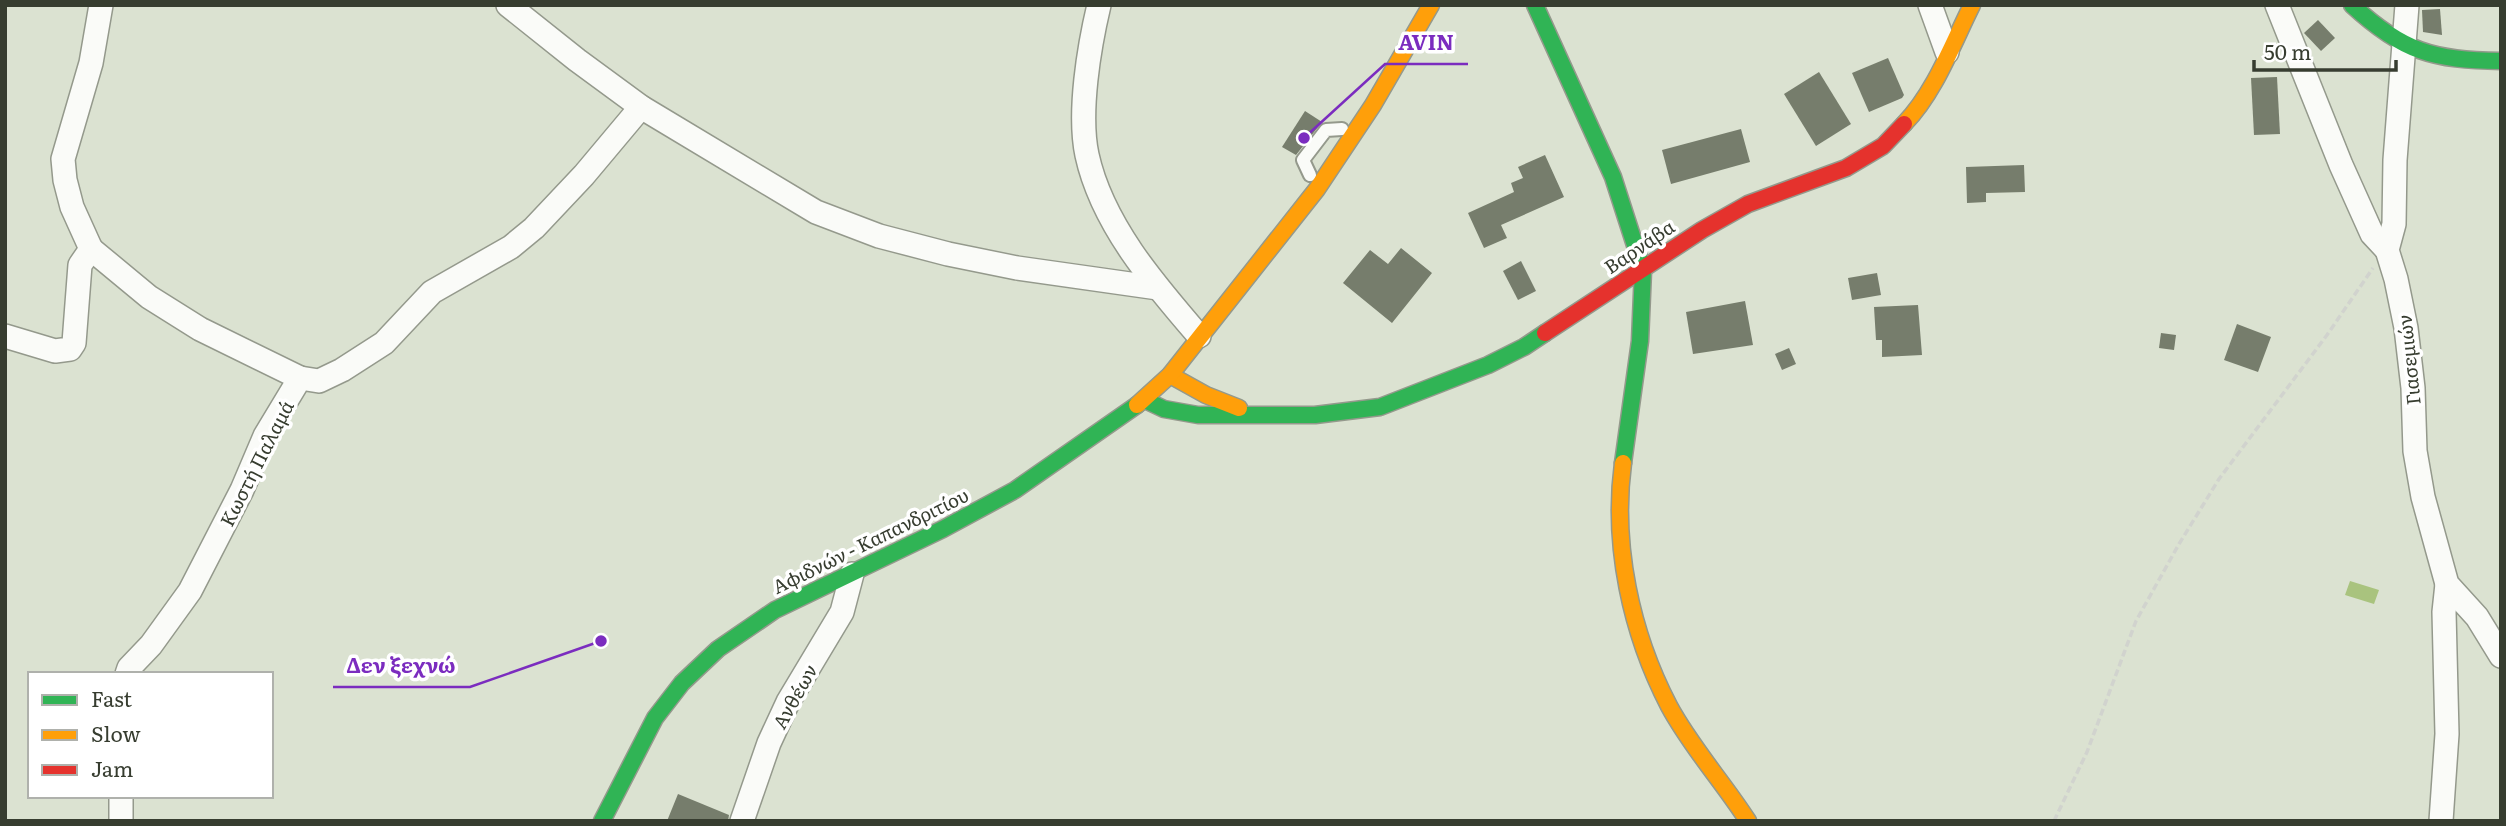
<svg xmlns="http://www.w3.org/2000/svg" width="2506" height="826" font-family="Literata,serif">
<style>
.water{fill:#a9c37e}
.building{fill:#767d6c}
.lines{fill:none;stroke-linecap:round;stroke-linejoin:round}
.lane-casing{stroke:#94998c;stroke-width:16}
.street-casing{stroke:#94998c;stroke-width:26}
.fast-casing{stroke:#94998c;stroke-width:19}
.slow-casing{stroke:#94998c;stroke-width:19}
.jam-casing{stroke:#94998c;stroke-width:19}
.path{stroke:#d1d3ce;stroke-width:3.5;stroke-dasharray:7 3.5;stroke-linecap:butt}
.lane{stroke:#fafbf8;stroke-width:12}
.street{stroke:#fafbf8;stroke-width:23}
.fast{stroke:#30b455;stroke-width:16}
.slow{stroke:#ff9f0a;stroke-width:16}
.jam{stroke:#e5322d;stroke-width:16}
.labels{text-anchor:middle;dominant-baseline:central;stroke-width:7;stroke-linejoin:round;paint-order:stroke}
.street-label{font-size:19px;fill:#373d30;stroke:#fff}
.leader{fill:none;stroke:#7b2cbf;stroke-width:2.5}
.callout-dot{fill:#7b2cbf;stroke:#fff;stroke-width:2.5}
.callout-label{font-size:21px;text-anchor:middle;font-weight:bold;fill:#7b2cbf;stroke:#fff;stroke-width:7;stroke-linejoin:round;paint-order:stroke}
</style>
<rect width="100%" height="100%" fill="#dbe2d1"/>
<polygon class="water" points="2350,581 2379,590 2374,604 2345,595"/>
<g class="building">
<polygon points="2440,9 2442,35 2423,32 2422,10"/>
<polygon points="2318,20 2335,38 2321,51 2304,33"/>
<polygon points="1888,58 1904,95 1902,98 1869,112 1852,73"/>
<polygon points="1819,72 1851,124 1816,146 1784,94"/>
<polygon points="2277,77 2280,134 2254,135 2251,78"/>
<polygon points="1305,111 1322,122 1296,155 1282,147"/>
<polygon points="1741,129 1750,162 1671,184 1662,150"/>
<polygon points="1545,155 1564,197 1501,225 1507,238 1484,248 1468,213 1514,192 1511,183 1523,178 1518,167"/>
<polygon points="2024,165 2025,192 1986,193 1986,202 1967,203 1966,167"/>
<polygon points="1401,248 1432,273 1392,323 1343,283 1370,250 1388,264"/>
<polygon points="1521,261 1536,291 1518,300 1503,271"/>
<polygon points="1877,273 1881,295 1852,300 1848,278"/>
<polygon points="1745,301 1753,345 1693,354 1686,312"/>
<polygon points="1918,305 1922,355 1882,357 1882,340 1876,340 1874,307"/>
<polygon points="2237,324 2271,337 2258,372 2224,360"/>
<polygon points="2161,333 2176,335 2174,350 2159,348"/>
<polygon points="1789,348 1796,364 1782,370 1775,354"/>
<polygon points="678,794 729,815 728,821 667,821"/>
</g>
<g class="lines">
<g class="lane-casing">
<polyline id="lane" points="1310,175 1303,160 1326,130 1342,129"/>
</g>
<g class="street-casing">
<g id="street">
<polyline points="508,5 577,60 641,107 816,212 879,236 948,254 1017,268 1158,288"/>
<path d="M1099 5C1089 47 1078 113 1087 155 1102 224 1154 284 1199 336"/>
<polyline points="1930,5 1947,52"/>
<polyline points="2277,5 2341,165 2372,234 2387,250"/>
<polyline points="2407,5 2395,160 2394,224 2387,250 2396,279 2406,328 2413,388 2415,451 2423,497 2447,584 2477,617 2501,656"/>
<polyline points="91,249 149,297 200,329 300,378"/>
<polyline points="5,336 55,351 70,349 74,343 80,265 91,249 72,207 65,180 63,159 91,63 101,5"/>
<polyline points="127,674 129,668 151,645 190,591 242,490 265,436 300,378 319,381 342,370 384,343 432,292 511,247 534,228 584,175 641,107"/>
<polyline points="121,796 121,821"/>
<polyline points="742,821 769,743 788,702 842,612 852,574"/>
<polyline points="2441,821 2447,734 2444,612 2447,584"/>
</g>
</g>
<g class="fast-casing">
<g id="fast">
<polyline points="1535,5 1613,177 1643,270 1640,341 1623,463"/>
<path d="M2352 5C2403 52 2433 60 2501 61"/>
<polyline points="1145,400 1164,409 1198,415 1315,415 1380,407 1488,365 1524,347 1545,333"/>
<polyline points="602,821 655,718 682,683 718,649 775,610 943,529 1015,490 1137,405"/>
</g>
</g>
<g class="slow-casing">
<g id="slow">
<path d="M1904 124C1935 92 1952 45 1972 5"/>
<polyline points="1170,375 1206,395 1239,408"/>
<polyline points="1137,405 1170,375 1317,189 1373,105 1431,5"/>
<path d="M1623 463C1612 545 1631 633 1669 706 1691 747 1723 782 1748 821"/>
</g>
</g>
<g class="jam-casing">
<polyline id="jam" points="1545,333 1702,230 1748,204 1846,168 1883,146 1904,124"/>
</g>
<polyline class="path" points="2054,821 2087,752 2136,621 2179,544 2219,479 2327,335 2373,268"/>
<use href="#lane" class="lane"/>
<use href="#street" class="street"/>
<use href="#fast" class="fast"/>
<use href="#slow" class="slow"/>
<use href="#jam" class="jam"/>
</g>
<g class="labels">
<g class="street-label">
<text transform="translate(1639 246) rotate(-34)">Βαρνάβα</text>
<text transform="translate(2408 360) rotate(-96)">Γιασεμιών</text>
<text transform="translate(256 463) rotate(-63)">Κωστή Παλαμά</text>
<text transform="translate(870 540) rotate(-26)">Αφιδνών - Καπανδριτίου</text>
<text transform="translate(794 696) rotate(-61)">Ανθέων</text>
</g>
</g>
<path class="leader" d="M1304 138L1385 64H1468M601 641L470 687H333"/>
<g class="callout-dot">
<circle cx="1304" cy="138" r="7"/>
<circle cx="601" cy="641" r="7"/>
</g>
<g class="callout-label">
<text x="1426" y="50">AVIN</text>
<text x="401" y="673">Δεν ξεχνώ</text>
</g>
<rect width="2506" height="826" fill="none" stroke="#373d30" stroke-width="14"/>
<rect x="28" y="672" width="245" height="126" fill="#ffffff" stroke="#afb1ac" stroke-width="2"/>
<rect x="42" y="695" width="35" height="10" fill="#30b455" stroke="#afb1ac" stroke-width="2"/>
<text x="91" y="707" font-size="21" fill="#373d30">Fast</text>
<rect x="42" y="730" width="35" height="10" fill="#ff9f0a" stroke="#afb1ac" stroke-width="2"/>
<text x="91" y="742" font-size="21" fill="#373d30">Slow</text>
<rect x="42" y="765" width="35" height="10" fill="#e5322d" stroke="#afb1ac" stroke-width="2"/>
<text x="91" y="777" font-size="21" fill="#373d30">Jam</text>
<path d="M2254 60v10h142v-10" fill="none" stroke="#373d30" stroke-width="3.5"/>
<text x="2264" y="60" font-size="21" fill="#373d30" stroke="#ffffff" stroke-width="5" paint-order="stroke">50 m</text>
</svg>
